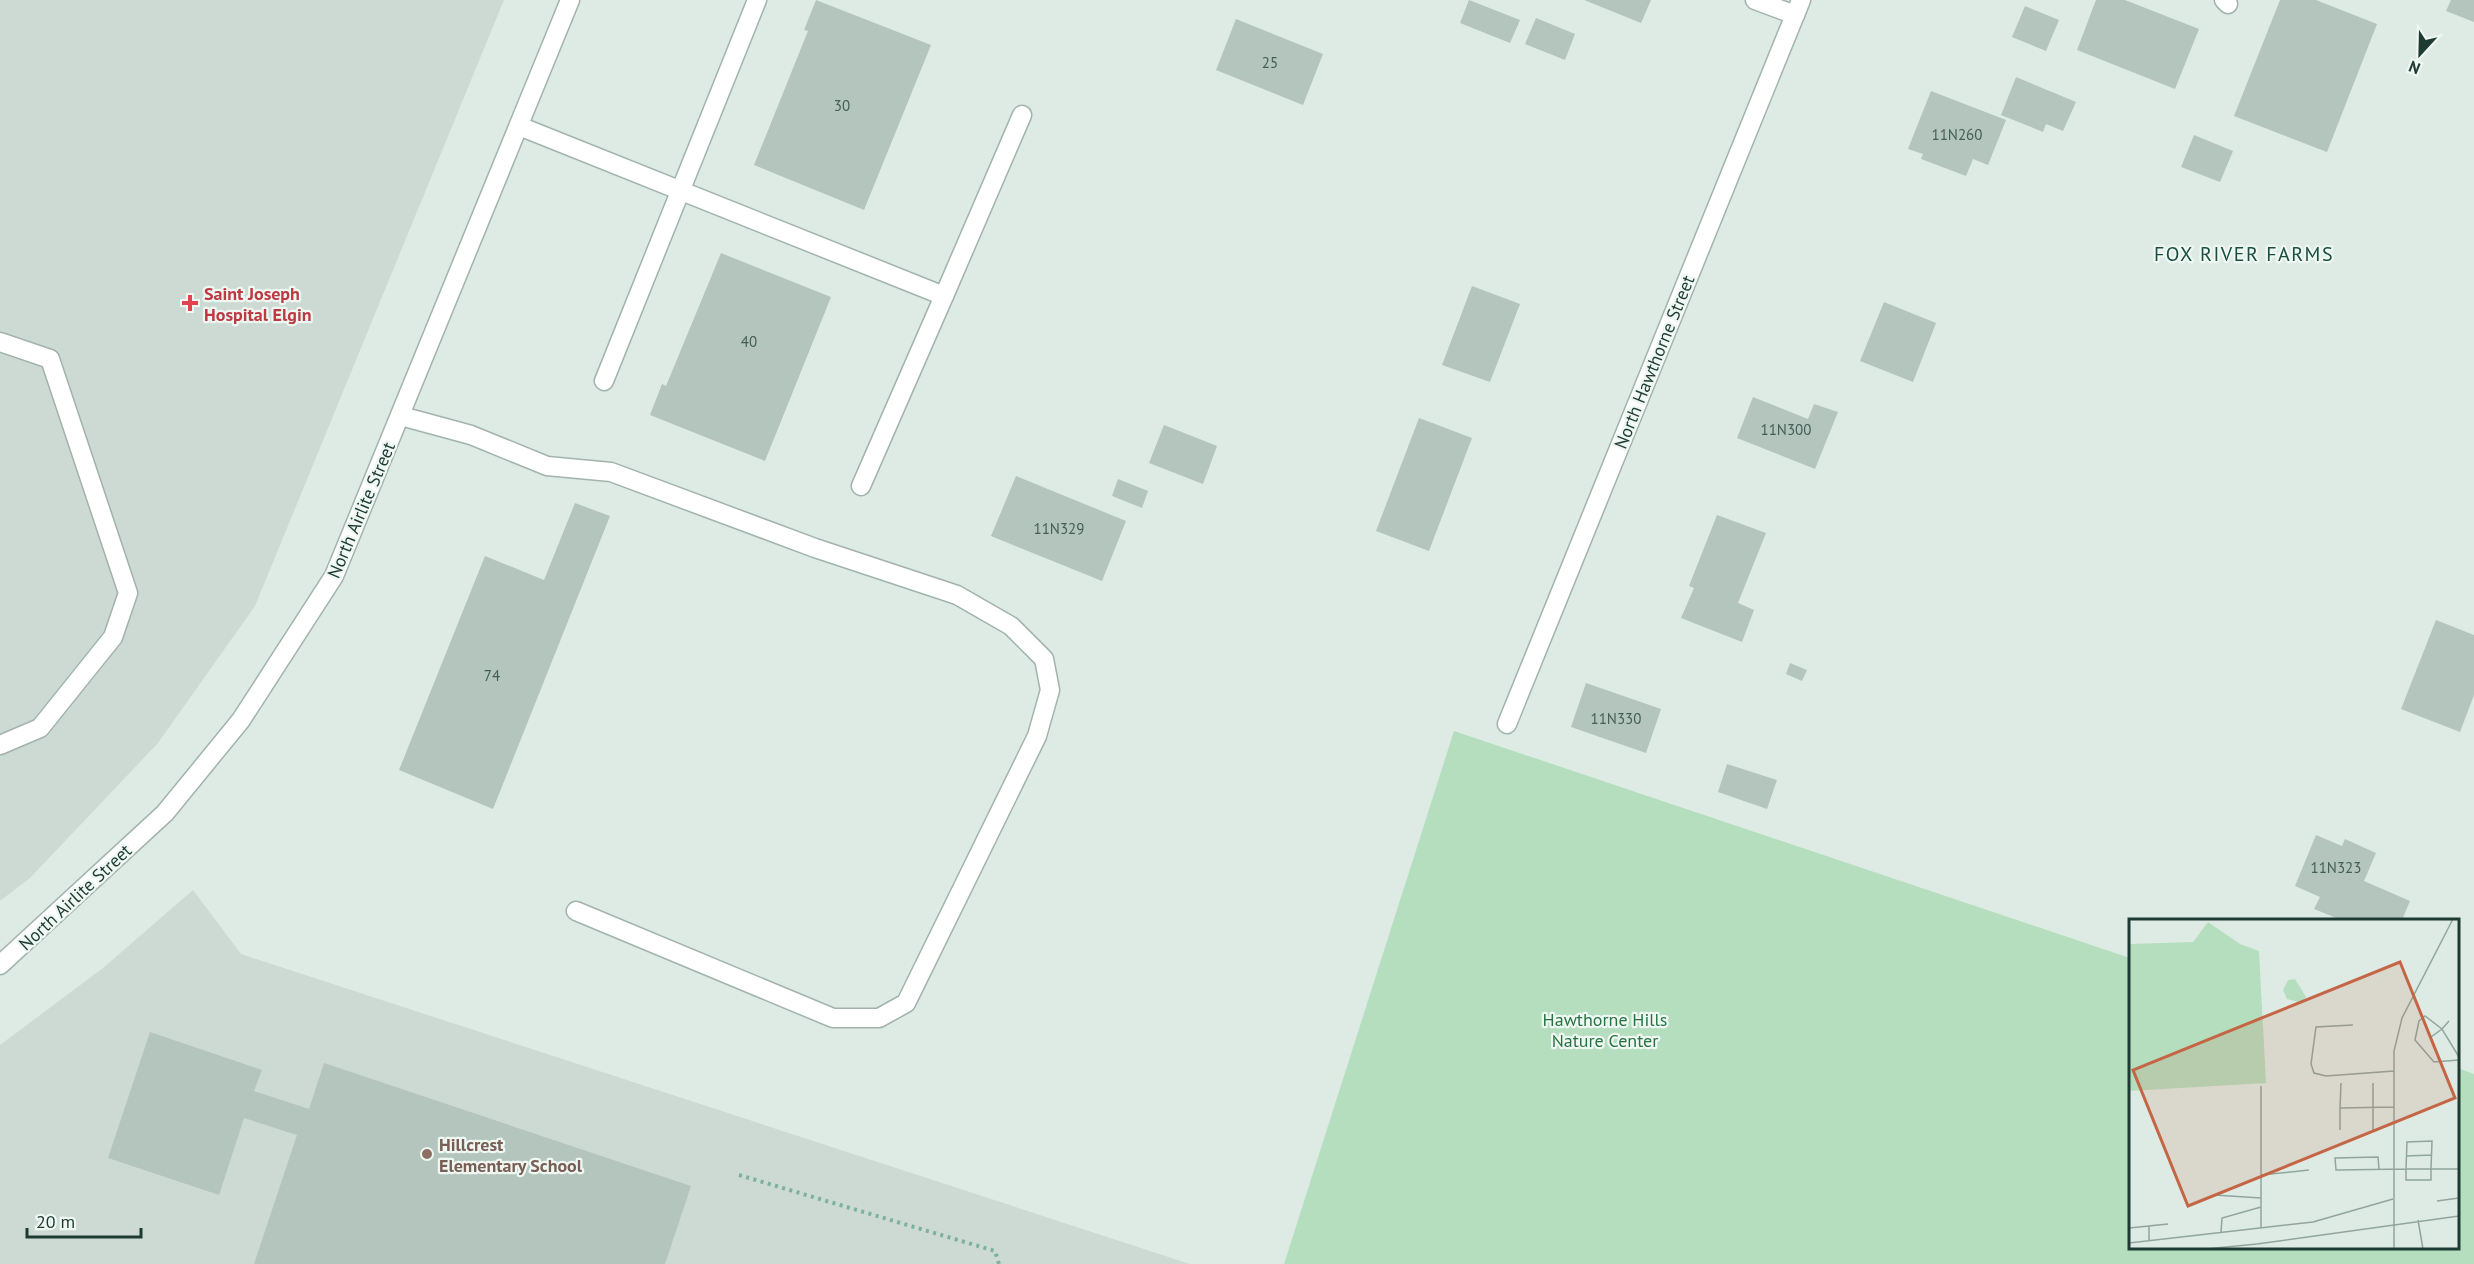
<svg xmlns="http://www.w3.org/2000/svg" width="2474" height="1264" font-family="'PT Sans',sans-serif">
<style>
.built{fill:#ccdad3}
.green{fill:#b5debf}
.building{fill:#b3c5bd}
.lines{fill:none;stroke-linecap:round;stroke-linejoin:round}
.service-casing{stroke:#a1b3ac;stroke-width:21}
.minor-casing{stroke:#a1b3ac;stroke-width:21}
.path{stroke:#7cb09f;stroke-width:4;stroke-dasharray:3 4.5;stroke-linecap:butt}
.service{stroke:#fff;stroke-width:18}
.minor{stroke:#fff;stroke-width:18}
.health-dot{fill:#e0444e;stroke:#eef7f2;stroke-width:2}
.education-dot{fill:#8d6e63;stroke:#eef7f2;stroke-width:2}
.labels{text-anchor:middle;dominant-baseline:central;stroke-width:4.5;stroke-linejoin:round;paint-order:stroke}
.number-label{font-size:15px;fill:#435e56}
.health-label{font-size:18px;font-weight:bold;fill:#be3a42;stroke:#eef7f2;text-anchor:start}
.street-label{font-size:18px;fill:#1e3b33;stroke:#eef7f2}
.park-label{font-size:18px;fill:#267443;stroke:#eef7f2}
.education-label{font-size:18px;font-weight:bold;fill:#785e54;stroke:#eef7f2;text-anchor:start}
.neighbourhood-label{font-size:20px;letter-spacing:1.5px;fill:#194e40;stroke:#eef7f2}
.inset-road{fill:none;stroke:#91a59e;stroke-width:1.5}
.view{fill:#c46646;fill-opacity:0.15;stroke:#c46646;stroke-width:3}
.inset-edge{fill:none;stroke:#1e3b33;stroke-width:3}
</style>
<rect width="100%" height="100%" fill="#deebe5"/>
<g class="built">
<polygon points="0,0 504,0 255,606 158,743 30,878 0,901"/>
<polygon points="193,890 241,954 1190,1264 0,1264 0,1045 103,968"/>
</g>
<polygon class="green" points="1454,731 2130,958 2130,1248 2458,1248 2458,1068 2474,1074 2474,1264 1284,1264"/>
<g class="building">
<polygon points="816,0 931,45 864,210 754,165 808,31 804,30"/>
<polygon points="1469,0 1520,20 1510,43 1460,23"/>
<polygon points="1584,0 1651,0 1641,23"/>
<polygon points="2096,0 2125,0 2199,29 2175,89 2077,50"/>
<polygon points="2280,0 2316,0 2377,24 2327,152 2234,116"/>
<polygon points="2451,0 2474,0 2474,22 2446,11"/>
<polygon points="2025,6 2059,20 2046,51 2012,37"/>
<polygon points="1536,18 1575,34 1565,60 1525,44"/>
<polygon points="1236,19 1323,54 1303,105 1216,70"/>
<polygon points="2016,77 2076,102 2063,131 2046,124 2043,132 2001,115"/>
<polygon points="1931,91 2006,120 1988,165 1973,159 1966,176 1921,159 1923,154 1908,149"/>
<polygon points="2194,135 2233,151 2220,182 2181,167"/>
<polygon points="721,253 831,297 765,461 650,415 662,384 666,386"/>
<polygon points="1472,286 1520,304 1490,382 1442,365"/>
<polygon points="1884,302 1936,323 1913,382 1860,361"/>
<polygon points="1753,397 1808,419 1814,404 1838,412 1815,469 1737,438"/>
<polygon points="1419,418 1472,438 1429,551 1376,531"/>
<polygon points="1164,425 1217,446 1203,484 1149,463"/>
<polygon points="1016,476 1126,521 1102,581 991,536"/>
<polygon points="1118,479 1148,491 1142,508 1112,496"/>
<polygon points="575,503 610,516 493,809 399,770 485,556 544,580"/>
<polygon points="1717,515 1766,533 1738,603 1754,610 1742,642 1681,618 1694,588 1689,586"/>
<polygon points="2436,620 2474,635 2474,695 2460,732 2401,709"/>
<polygon points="1790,663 1807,670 1802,681 1786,674"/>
<polygon points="1586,683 1661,709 1646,753 1571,727"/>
<polygon points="1727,764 1777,780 1767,809 1718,792"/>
<polygon points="2316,835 2342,846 2345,839 2376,853 2364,881 2410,901 2402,920 2341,920 2314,909 2320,897 2295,886"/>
<polygon points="150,1032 262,1070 254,1091 309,1109 324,1063 691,1186 665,1264 254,1264 297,1135 244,1118 219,1195 108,1158"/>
</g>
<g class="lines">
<g class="service-casing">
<g id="service">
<polyline points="1755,0 1795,15"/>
<polyline points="2224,0 2228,4"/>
<polyline points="519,126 944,296 861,486"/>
<polyline points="944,296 1022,115"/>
<polyline points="0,342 50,359 128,593 113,637 40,728 0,745"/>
<polyline points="604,381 757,0"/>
<polyline points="401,416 471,435 547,466 611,472 815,548 957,595 1011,626 1044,659 1050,690 1037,736 906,1003 879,1018 833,1018 576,911"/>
</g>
</g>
<g class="minor-casing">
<g id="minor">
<polyline points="1507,724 1801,0"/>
<polyline points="0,965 165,813 241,720 334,576 570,0"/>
</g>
</g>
<polyline class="path" points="739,1175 995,1251 999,1264"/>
<use href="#service" class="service"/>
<use href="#minor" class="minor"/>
</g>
<path class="health-dot" d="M187 294h6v6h6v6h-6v6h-6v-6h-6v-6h6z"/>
<circle class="education-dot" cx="427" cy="1154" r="6"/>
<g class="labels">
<g class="number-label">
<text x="1270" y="62">25</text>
<text x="842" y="105">30</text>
<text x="1957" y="134">11N260</text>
<text x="749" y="341">40</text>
<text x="1786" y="429">11N300</text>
<text x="1059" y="528">11N329</text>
<text x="492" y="675">74</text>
<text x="1616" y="718">11N330</text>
<text x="2336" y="867">11N323</text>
</g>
<g class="health-label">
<text x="204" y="293">Saint Joseph<tspan x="204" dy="21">Hospital Elgin</tspan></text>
</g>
<g class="street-label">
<text transform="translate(1654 362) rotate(-68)">North Hawthorne Street</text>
<text transform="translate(361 510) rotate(-67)">North Airlite Street</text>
<text transform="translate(75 897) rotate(-43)">North Airlite Street</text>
</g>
<g class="park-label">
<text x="1605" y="1019">Hawthorne Hills<tspan x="1605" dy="21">Nature Center</tspan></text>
</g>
<g class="education-label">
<text x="439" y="1144">Hillcrest<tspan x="439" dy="21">Elementary School</tspan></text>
</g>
<g class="neighbourhood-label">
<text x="2244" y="254">FOX RIVER FARMS</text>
</g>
</g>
<g transform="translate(2129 919)">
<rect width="330" height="330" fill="#deebe5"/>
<path d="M79 3 111 25 130 32 137 164 0 172V25L64 23ZM166 60 177 78 173 84 158 80 154 71 159 61Z" fill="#b5debf"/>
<path class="inset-road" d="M320 102 313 110 296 97 290 102 286 121 305 143 330 141M224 106 187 108 182 145 185 154 197 157 265 152M302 118 313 110 330 138M212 164 211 189 265 188M244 164V213M211 211V189M277 237 303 236M250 250 249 238 206 239 207 251 277 250V261H302V250L303 222 278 223 277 250H330M132 256 180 251M85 276 132 279M308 282 330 279M289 301 294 330M0 309 20 307M132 309V167M92 313 93 299 132 288M20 322V307L39 305M0 324 184 303 264 280M128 325 330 297M77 330 128 325M192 330H238M265 330V132L273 99 324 0"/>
<path class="view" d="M271 43 326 179 59 287 4 151Z"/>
<rect width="330" height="330" class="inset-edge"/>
</g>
<g transform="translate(2420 54) rotate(202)" stroke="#eef7f2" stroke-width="4.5" paint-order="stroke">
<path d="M0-4.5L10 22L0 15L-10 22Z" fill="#1e3b33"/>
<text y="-9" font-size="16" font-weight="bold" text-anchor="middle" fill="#1e3b33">N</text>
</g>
<path d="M27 1228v9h114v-9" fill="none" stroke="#1e3b33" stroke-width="3"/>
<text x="36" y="1228" font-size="18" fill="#1e3b33" stroke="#eef7f2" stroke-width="4.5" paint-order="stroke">20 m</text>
</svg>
